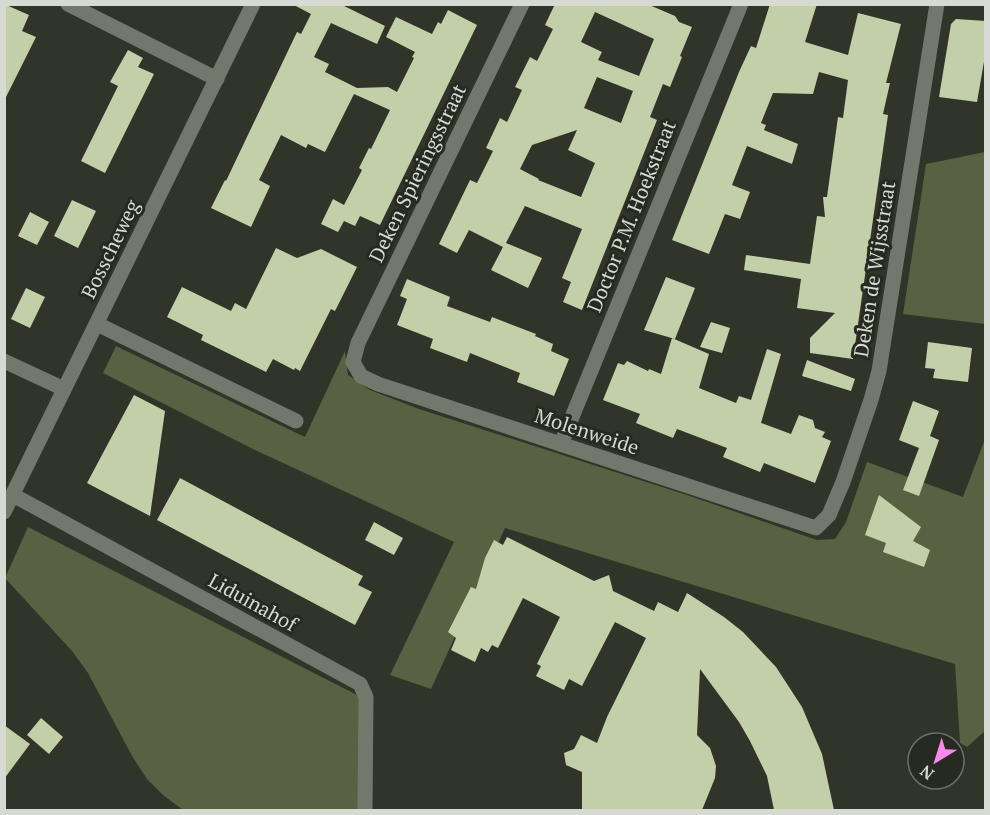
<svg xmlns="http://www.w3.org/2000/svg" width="990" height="815" font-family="'PT Serif',serif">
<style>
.green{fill:#586141}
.building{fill:#c3cfa9;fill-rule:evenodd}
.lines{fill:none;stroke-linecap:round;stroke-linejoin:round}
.street{stroke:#74786c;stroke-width:15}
.labels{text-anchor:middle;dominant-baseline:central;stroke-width:6;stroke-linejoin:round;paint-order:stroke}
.street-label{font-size:20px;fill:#d7dad3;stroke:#272a20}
</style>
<rect width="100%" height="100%" fill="#313429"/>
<g class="green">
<polygon points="985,152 985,324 903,314 926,164"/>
<polygon points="116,346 305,437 345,351 348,375 370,390 419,409 690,496 817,540 835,539 846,522 867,462 963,497 985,439 985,731 967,747 960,743 955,664 505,528 431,689 390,675 454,542 255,450 103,373"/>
<polygon points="28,527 359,696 360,810 183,810 163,795 147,779 132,756 88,673 72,651 5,578"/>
</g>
<g class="building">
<polygon points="4,4 29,15 22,31 36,37 4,101"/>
<polygon points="292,4 340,4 385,26 377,44 331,23 314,57 329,64 325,72 357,88 388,87 397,92 414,58 412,57 415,52 386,37 396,17 432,34 438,22 441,24 448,10 477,25 380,225 360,216 355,226 344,221 338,232 321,224 333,199 344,205 362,170 359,168 369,148 371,149 390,110 354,94 325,152 308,144 306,148 281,135 259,180 270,186 251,227 211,208 225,180 226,181 297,32 301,34 311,14"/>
<path d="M555 4H647L675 16 679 22 692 27 680 56 682 57 670 87 663 84 650 117 657 120 582 310 563 302 571 282 562 278 582 229 525 206 506 243 542 258 528 288 491 270 503 247 469 230 457 253 439 244 470 180 477 183 493 151 486 148 500 118 507 122 522 90 515 87 530 57 537 61 553 29 545 25ZM595 12 654 39 639 76 598 60 602 52 581 42ZM597 77 633 91 621 123 584 108ZM577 130 568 150 595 163 581 197 538 180 539 179 520 169 532 145Z"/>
<polygon points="770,4 817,4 805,42 848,55 858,13 901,24 886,83 890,83 883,114 888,115 853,359 810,353 810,338 835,313 797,308 801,279 744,270 746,255 810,264 817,216 825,217 823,197 827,197 838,117 843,118 848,80 819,72 813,94 773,93 761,123 766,125 764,130 798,144 792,164 747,146 732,185 750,192 740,219 725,214 709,254 672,240 739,72 751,46 756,48"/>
<polygon points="956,19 986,21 986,50 977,102 939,97 951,24"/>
<polygon points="128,50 143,58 138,67 154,74 105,173 81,161 118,86 110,82"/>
<polygon points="72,200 96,211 78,248 54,236"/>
<polygon points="30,212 49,222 37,245 18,236"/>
<polygon points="276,248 297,258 321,249 357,267 335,311 331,309 300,371 295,368 294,370 273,359 266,372 201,340 203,335 167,317 182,287 231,311 235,303 246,309"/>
<polygon points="666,277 695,288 675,339 644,330"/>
<polygon points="407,279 450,297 447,306 490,322 492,317 536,334 535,336 553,344 551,351 569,359 554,396 517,382 520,373 470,353 467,362 430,348 433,339 397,325 407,299 400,296"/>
<polygon points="26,288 45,297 30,328 11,319"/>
<polygon points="711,322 730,328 722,353 700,347"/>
<polygon points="672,338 709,354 699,388 736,403 739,396 751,400 767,349 781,354 761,423 791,434 799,415 813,420 815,428 825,432 822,437 831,441 815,483 764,463 760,472 723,457 727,448 677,429 673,438 636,423 640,414 603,400 618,363 624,365 627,361 648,371 649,369 661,374"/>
<polygon points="928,342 972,348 968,382 933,378 935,369 925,368"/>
<polygon points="807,360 855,379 851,391 802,376"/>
<polygon points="134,395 165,411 150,516 87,483"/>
<polygon points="913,401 939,411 930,436 939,440 919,496 903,490 919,448 899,440"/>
<polygon points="180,478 363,576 358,585 372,592 355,625 157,520"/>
<polygon points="879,495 921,527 913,541 930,550 924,567 883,552 886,543 865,535"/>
<polygon points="374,522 403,538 394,555 365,540"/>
<polygon points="507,537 594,581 609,575 613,591 654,611 658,602 678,612 687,593 724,617 743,632 776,667 802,707 822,754 834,810 774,810 767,776 750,741 739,722 700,669 697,735 710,748 716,766 715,778 702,810 582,810 582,772 566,765 564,753 574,749 581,735 597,743 607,717 646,638 615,622 582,686 569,679 564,690 536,676 541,666 537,664 560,617 523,598 498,648 492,645 488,652 481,648 475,662 451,650 456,638 448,632 471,587 476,589 485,558 494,540 503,545"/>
<polygon points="41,718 63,737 49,754 27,735"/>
<polygon points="4,725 30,744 4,779"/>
</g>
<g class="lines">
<g class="street">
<polyline points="68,4 217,79"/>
<polyline points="522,4 358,343 353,362 361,376 378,384 816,528 829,515 843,482 871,400 879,371 937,4"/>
<polyline points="97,324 296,421"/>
<polyline points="4,361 64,389"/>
<polyline points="561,444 741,4"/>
<polyline points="13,495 360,684 366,697 365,810"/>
<polyline points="4,512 253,4"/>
</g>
</g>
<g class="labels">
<g class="street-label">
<text transform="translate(417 173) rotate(-64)">Deken Spieringsstraat</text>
<text transform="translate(631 216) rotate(-68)">Doctor P.M. Hoekstraat</text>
<text transform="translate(110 249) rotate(-64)">Bosscheweg</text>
<text transform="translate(874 269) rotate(-81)">Deken de Wijsstraat</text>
<text transform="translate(587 431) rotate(18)">Molenweide</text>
<text transform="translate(253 602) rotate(29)">Liduinahof</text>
</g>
</g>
<rect width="990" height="815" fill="none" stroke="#d7dad3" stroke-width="12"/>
<g transform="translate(936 761) rotate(218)"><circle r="28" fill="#272a20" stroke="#6d7068" stroke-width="1.5"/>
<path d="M0-4.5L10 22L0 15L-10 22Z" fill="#f888eb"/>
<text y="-9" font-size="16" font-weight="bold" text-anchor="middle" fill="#d7dad3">N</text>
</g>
</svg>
